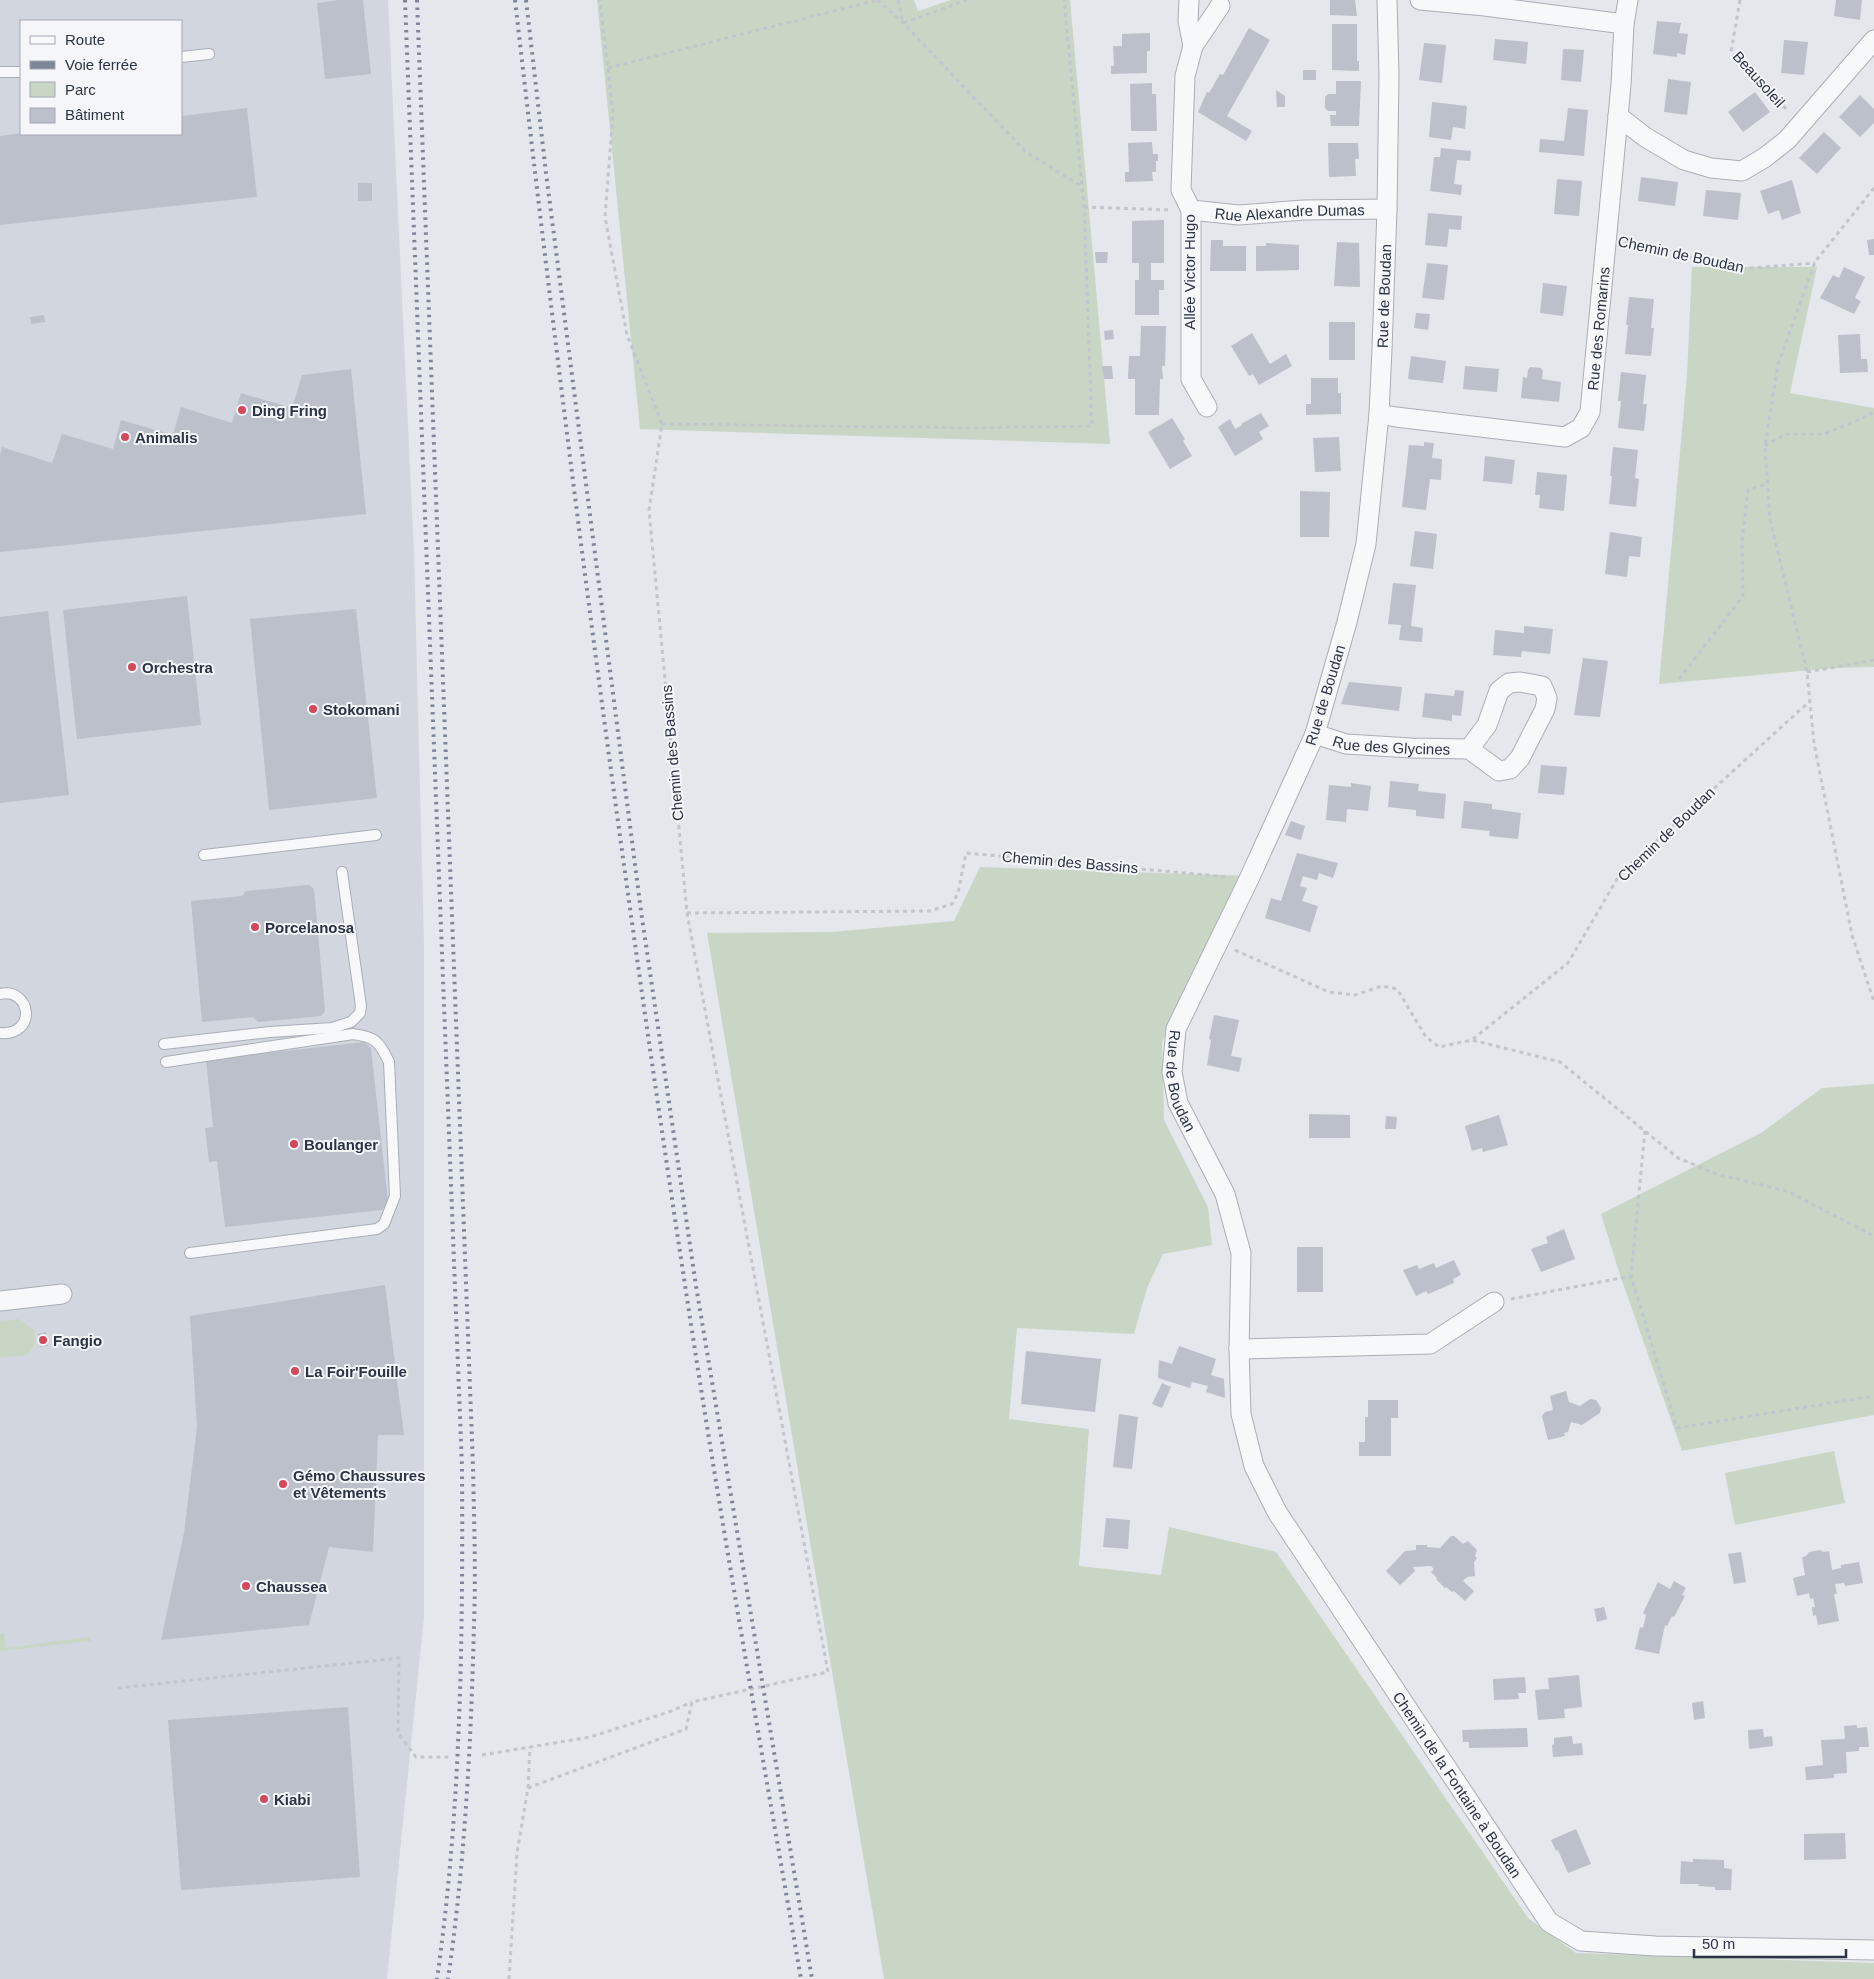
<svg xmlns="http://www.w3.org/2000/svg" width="1874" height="1979" font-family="Helvetica,sans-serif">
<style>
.built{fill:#d2d6de;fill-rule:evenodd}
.green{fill:#c9d6c5}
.building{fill:#bbc0ca}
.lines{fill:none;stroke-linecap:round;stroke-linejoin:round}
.service-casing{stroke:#a9aeb7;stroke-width:12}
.minor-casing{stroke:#a9aeb7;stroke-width:21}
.path{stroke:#c2c5cb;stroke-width:3;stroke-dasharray:4 4;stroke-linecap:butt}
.service{stroke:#f7f8fa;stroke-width:10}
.minor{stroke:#f7f8fa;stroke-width:19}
.rail{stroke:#7d8696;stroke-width:4;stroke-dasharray:2.5 5;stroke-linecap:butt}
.poi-dot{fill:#d1495b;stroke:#f4f6f9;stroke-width:2}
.labels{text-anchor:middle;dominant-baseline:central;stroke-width:4;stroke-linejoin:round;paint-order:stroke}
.street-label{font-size:15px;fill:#2b3445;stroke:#f4f6f9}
.poi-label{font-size:15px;font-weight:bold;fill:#2b3445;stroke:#f4f6f9;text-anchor:start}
</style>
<rect width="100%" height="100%" fill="#e4e7ec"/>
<path class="built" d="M0 0H388L414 554 424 945V1617L387 1979H0ZM21 21H181V134H21Z"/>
<g class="green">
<polygon points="597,0 914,0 918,11 951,0 1070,0 1110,444 640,429"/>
<polygon points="1692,267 1817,267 1790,393 1874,408 1874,667 1834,668 1659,684 1687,375"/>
<polygon points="980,867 1248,876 1186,989 1162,1042 1164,1120 1208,1207 1212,1245 1163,1254 1147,1288 1134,1334 1017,1328 1009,1419 1089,1429 1079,1566 1161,1575 1169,1527 1276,1552 1528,1918 1576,1953 1874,1963 1874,1979 884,1979 707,933 831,932 954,921"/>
<polygon points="1874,1084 1874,1415 1682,1451 1619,1272 1601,1214 1761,1133 1822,1088"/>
<polygon points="19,1319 34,1330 36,1342 28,1355 0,1358 0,1321"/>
<polygon points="1834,1451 1845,1503 1735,1525 1725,1473"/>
<polygon points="0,1633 4,1633 6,1648 89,1637 92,1641 0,1651"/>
</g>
<g class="building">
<polygon points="339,0 363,0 371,74 325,79 317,3"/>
<polygon points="1330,0 1355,0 1357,16 1330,15"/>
<polygon points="1836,0 1862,0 1860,20 1834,16"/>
<polygon points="1657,21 1681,23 1679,33 1688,34 1685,55 1677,53 1677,57 1653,54"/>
<polygon points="1332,24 1357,24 1357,61 1359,61 1359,71 1332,70"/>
<polygon points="1249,28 1270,40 1227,116 1252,131 1246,141 1198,112 1207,92 1209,93 1220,74 1223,75"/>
<polygon points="1150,33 1150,51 1147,51 1147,73 1111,74 1111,66 1114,66 1113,46 1122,46 1122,34"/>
<polygon points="1495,39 1528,42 1526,64 1493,60"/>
<polygon points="1784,40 1808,42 1804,75 1781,73"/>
<polygon points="1424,43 1446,45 1442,83 1419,80"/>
<polygon points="1563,49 1584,50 1581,82 1561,80"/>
<rect x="1303" y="70" width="13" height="10"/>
<polygon points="1668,79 1691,82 1687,115 1664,112"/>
<polygon points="1336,81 1361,81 1359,126 1331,126 1330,115 1336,115 1336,111 1328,111 1325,108 1325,97 1328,94 1336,94"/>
<polygon points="1152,83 1152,94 1156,94 1157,131 1131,131 1130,84"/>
<polygon points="1276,90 1285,96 1285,107 1277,107"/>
<polygon points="1755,92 1770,112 1743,132 1728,112"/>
<polygon points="1860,95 1874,109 1874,123 1860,137 1839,117"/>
<polygon points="1432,102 1467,106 1465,129 1453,127 1451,140 1429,137"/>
<polygon points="247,108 257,197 0,225 0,136 21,133 181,134 181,116"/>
<polygon points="1568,108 1588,110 1584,156 1539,152 1540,139 1564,141"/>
<polygon points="1824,132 1841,148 1817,174 1799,158"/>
<polygon points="1152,142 1153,154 1158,154 1158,161 1156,161 1156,172 1152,172 1153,181 1125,182 1125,172 1129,172 1128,143"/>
<polygon points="1328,143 1358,143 1359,159 1355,159 1356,176 1329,177"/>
<polygon points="1441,148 1471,151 1470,161 1457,160 1454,184 1462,185 1461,195 1430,191 1434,157 1440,157"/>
<polygon points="1641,177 1678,182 1675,206 1638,201"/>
<polygon points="1557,179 1582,181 1579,216 1554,214"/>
<polygon points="1792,180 1801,213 1782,220 1779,210 1768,214 1760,191"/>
<rect x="358" y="183" width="14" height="18"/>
<polygon points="1706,190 1741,193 1738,220 1703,216"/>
<polygon points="1428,213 1462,216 1461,230 1449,229 1447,247 1425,245"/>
<polygon points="1164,220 1164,263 1151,263 1151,280 1164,280 1164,290 1159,290 1159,315 1135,315 1135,280 1139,280 1139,263 1132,263 1132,221"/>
<polygon points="1874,239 1874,255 1869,255 1867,240"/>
<polygon points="1211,240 1223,240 1223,246 1246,246 1246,271 1210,271"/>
<polygon points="1337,242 1359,243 1360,287 1334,286"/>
<polygon points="1266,243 1299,245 1299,270 1256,271 1256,246 1266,246"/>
<polygon points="1095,252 1108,252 1107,263 1096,263"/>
<polygon points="1427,263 1448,265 1444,300 1422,298"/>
<polygon points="1844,267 1865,277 1855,298 1861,301 1854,314 1820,298 1833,275 1839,278"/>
<polygon points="1543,283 1567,286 1563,316 1540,313"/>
<polygon points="1629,297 1654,299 1651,328 1654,328 1651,356 1625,354 1628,325 1626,325"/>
<polygon points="1416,313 1430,314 1428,330 1414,328"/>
<polygon points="44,315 45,322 31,324 30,317"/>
<rect x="1329" y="322" width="26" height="38"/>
<polygon points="1141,326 1166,326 1165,366 1162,366 1163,379 1160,379 1159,415 1135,415 1135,379 1128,379 1129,356 1140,356"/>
<polygon points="1113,330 1114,339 1105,340 1104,331"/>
<polygon points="1252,333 1270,364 1286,354 1292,366 1259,385 1253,374 1249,376 1231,346"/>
<polygon points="1860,334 1861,359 1867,359 1868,372 1840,373 1838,335"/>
<polygon points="1411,356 1446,361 1443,383 1408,379"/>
<polygon points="1102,366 1112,366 1113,379 1104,379"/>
<polygon points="1465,366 1499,369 1497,392 1463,389"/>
<polygon points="1530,367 1541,368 1543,371 1542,379 1561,382 1559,402 1521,398 1523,377 1527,378 1528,370"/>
<polygon points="351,369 366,514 0,552 0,455 2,447 52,463 62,434 113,449 121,420 173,435 181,407 232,423 241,393 292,408 302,375"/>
<polygon points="1621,372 1646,375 1643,404 1647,404 1644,431 1618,428 1621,401 1618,401"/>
<polygon points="1311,378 1338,378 1338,393 1341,393 1341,414 1306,415 1306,404 1311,404"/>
<polygon points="1261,413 1269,426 1259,432 1263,439 1235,456 1218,427 1230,419 1235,429 1242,425 1241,424"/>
<polygon points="1172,418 1185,439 1183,441 1192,456 1170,469 1148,432"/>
<polygon points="1339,437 1341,471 1315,472 1313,438"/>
<polygon points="1424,442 1434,443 1432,458 1442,459 1441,480 1430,479 1426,510 1402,507 1409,445 1424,446"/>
<polygon points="1613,447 1638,450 1635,478 1639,479 1636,507 1609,504 1612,476 1610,476"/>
<polygon points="1485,456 1515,460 1512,484 1483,481"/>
<polygon points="1537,472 1567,475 1564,511 1539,508 1540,495 1535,495"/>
<polygon points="1300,491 1330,492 1329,537 1300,537"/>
<polygon points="1415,531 1437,534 1433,569 1410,566"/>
<polygon points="1610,532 1642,537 1640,557 1629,556 1627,577 1605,574"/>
<polygon points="1393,583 1416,585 1411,626 1423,628 1422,642 1399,640 1401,625 1388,624"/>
<polygon points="187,596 201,725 77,739 63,610"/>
<polygon points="356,609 377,798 269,810 250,619"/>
<polygon points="48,611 69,795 0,803 0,617"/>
<polygon points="1524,626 1553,629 1550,654 1522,651 1521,657 1493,655 1495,630 1524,633"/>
<polygon points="1583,658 1608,661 1600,717 1574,715"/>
<polygon points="1349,682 1402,687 1399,711 1341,704"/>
<polygon points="1455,690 1464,691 1461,716 1452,715 1452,721 1422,717 1425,693 1454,696"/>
<polygon points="1541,765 1567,767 1564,795 1538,793"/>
<polygon points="1390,781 1419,784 1418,791 1446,794 1444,819 1416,816 1416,810 1388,807"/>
<polygon points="1351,783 1371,786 1368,811 1347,809 1346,822 1326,820 1329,785 1351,787"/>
<polygon points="1464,801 1492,804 1492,809 1521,813 1518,839 1489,836 1490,831 1461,828"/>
<polygon points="1291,821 1305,826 1301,840 1285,835"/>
<polygon points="1297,853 1338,863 1333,878 1319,873 1317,880 1303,876 1300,886 1307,888 1302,901 1318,906 1310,932 1265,918 1271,898 1281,901"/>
<polygon points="309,885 314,889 325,1011 321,1016 258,1022 253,1017 202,1022 191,901 242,896 246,891"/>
<polygon points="1214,1015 1239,1020 1231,1056 1242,1058 1239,1072 1207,1065 1211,1040 1209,1039"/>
<polygon points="364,1042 371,1048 388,1201 382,1210 225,1227 217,1161 209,1162 205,1128 213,1127 206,1060"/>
<polygon points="1309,1114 1350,1115 1350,1138 1309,1138"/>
<polygon points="1499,1115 1508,1145 1483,1152 1482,1148 1472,1151 1465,1126"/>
<polygon points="1386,1116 1397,1117 1396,1129 1385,1129"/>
<polygon points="1564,1229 1575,1259 1541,1272 1531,1249 1548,1243 1546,1237"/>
<rect x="1297" y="1247" width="26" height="45"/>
<polygon points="1454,1260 1461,1275 1453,1279 1454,1283 1428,1294 1426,1291 1416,1296 1403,1270 1417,1265 1419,1269 1434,1263 1436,1268"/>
<polygon points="385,1285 404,1435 378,1435 373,1552 329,1547 309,1625 161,1640 184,1533 197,1427 190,1316"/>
<polygon points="46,1332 48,1346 40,1347 38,1334"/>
<polygon points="1179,1346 1216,1359 1211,1375 1224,1379 1225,1398 1206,1392 1208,1386 1192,1382 1190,1388 1158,1378 1159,1360 1172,1364"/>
<polygon points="1026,1351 1101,1359 1095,1412 1021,1404"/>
<polygon points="1162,1383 1171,1387 1162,1408 1152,1404"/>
<polygon points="1566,1391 1569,1402 1580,1406 1590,1399 1596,1400 1601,1408 1600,1413 1582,1425 1571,1422 1568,1432 1564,1433 1565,1436 1548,1440 1542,1416 1545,1412 1553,1410 1550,1396"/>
<polygon points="1368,1400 1398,1400 1398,1418 1391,1418 1391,1456 1359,1456 1359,1442 1365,1442 1365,1417 1368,1417"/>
<polygon points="1119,1414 1138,1417 1132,1469 1113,1467"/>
<polygon points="1106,1518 1130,1520 1128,1549 1103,1547"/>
<polygon points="1451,1536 1454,1536 1463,1544 1468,1541 1477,1550 1475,1556 1477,1558 1474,1562 1475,1576 1467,1577 1463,1581 1474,1591 1465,1601 1454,1591 1452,1592 1446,1587 1445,1588 1436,1579 1437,1578 1431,1572 1434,1569 1431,1566 1413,1567 1415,1571 1400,1585 1386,1571 1405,1551 1416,1550 1416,1545 1427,1545 1427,1547 1440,1548"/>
<polygon points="1820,1550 1824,1552 1829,1551 1832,1570 1841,1568 1841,1565 1859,1562 1863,1583 1845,1586 1844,1583 1835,1584 1837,1594 1834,1594 1839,1621 1818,1625 1816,1615 1813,1616 1812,1607 1815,1607 1813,1598 1810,1599 1809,1593 1797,1596 1793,1578 1805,1575 1802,1557 1806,1556 1809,1552"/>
<polygon points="1741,1552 1746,1582 1734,1584 1728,1554"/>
<polygon points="1674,1581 1686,1588 1682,1595 1685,1596 1674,1617 1672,1616 1667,1626 1665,1625 1659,1654 1635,1649 1640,1627 1643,1628 1646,1615 1643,1613 1658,1582 1670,1589"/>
<polygon points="1604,1607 1607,1619 1597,1622 1594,1609"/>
<polygon points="1579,1675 1582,1707 1564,1709 1565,1718 1538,1720 1535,1690 1549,1689 1548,1678"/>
<polygon points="1525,1677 1526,1693 1518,1693 1519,1699 1494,1700 1493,1679"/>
<polygon points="1703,1701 1705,1718 1694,1720 1692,1703"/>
<polygon points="348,1707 360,1877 181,1890 168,1720"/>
<polygon points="1857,1725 1857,1728 1867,1727 1869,1747 1859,1747 1859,1751 1846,1752 1847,1773 1834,1774 1834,1778 1806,1780 1805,1767 1823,1765 1821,1740 1845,1739 1844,1726"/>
<polygon points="1527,1728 1528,1747 1469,1748 1469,1742 1463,1742 1462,1730"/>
<polygon points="1763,1729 1764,1737 1772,1736 1773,1746 1749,1749 1748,1730"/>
<polygon points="1572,1736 1573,1744 1582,1743 1583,1755 1553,1757 1552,1745 1554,1744 1554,1738"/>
<polygon points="1576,1829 1591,1864 1568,1873 1558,1850 1556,1851 1551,1840"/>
<polygon points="1845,1833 1846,1859 1804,1860 1804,1834"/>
<polygon points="1693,1859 1724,1860 1724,1868 1732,1869 1731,1890 1715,1890 1715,1887 1698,1886 1699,1884 1680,1884 1681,1861 1693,1862"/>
</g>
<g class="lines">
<g class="service-casing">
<g id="service">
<polyline points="181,57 209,54"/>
<polyline points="0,72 21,72"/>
<polyline points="204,855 376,835"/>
<path d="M0 994C31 987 38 1036 0 1033"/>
<polyline points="164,1044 270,1032 332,1028 351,1022 360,1013 361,1006 342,872"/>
<path d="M166 1062 353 1034C375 1037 379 1041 389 1062L395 1196 384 1224 377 1229 190 1253"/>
</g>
</g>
<g class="minor-casing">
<g id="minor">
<polyline points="1189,0 1188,21 1193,46 1185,76 1181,190 1191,210 1191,379 1207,407"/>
<path id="s1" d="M1387 0 1389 75 1387 209 1382 349 1379 414 1366 544 1347 622 1315 734 1249 879 1176 1029 1172 1072 1178 1103 1225 1194 1241 1253 1239 1349 1241 1414 1254 1466 1277 1512 1549 1922 1581 1941 1655 1946 1874 1950"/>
<polyline points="1420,0 1485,6 1624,24"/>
<polyline points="1193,46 1220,6"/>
<polyline points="1618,116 1645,137 1684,160 1711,168 1742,171 1764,158 1787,140 1874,40"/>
<path id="s2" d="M1191 210 1239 215 1304 210 1387 209"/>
<path id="s3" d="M1379 414 1396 417 1565 437 1581 428 1590 412 1621 85 1624 24 1628 0"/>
<path id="s4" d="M1315 734 1346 744 1411 748 1469 749 1499 771 1510 769 1520 758 1545 709 1547 698 1542 686 1520 682 1509 683 1499 691 1487 725 1469 749"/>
<polyline points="0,1301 62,1294"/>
<polyline points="1239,1349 1430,1344 1494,1302"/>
</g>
</g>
<g class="path">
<polyline points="877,0 903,23 1026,152 1081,186"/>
<polyline points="898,0 903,23 967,0"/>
<polyline points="1740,0 1731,52 1788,111"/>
<polyline points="608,68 877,0"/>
<polyline points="1874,188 1815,262 1778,364 1765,446 1770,520 1807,672 1814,743 1852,935 1874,1002"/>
<polyline points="1084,207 1170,210"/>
<polyline points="1625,242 1739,269 1815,263"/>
<polyline points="662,424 977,428 1092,426 1084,207 1064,0"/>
<polyline points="1765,446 1785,434 1824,434 1870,415 1874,411"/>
<polyline points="1807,672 1874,660"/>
<polyline points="1679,679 1743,596 1742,542 1748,490 1767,484"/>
<polyline points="687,913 930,911 952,904 958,893 966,853 1229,877"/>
<polyline points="1235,950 1329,992 1355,995 1382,986 1397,989 1426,1037 1439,1047 1472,1040 1560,1062 1678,1158 1719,1175 1787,1191 1874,1236"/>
<polyline points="1473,1039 1568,963 1620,874 1810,701"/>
<polyline points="1645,1131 1631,1276 1677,1428 1874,1396"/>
<polyline points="1511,1299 1631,1276"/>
<polyline points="118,1688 399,1658 398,1733 416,1757 452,1757"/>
<polyline points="482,1755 590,1737 669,1712 692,1702"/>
<polyline points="528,1788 530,1747"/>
<polyline points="509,1979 517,1853 528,1788 686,1729 692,1702 828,1672 687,913 649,510 662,424 627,335 605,217 613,113 600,0"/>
</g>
<use href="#service" class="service"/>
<use href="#minor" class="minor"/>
<g class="rail">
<path d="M405 0 462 1468C463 1639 461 1810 437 1979"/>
<path d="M417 0 473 1466C474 1519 476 1572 474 1625 471 1743 465 1862 448 1979"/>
<path d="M515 0C564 429 620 858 685 1285 720 1517 761 1748 801 1979"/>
<polyline points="526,0 546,173 641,911 696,1286 812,1979"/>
</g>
</g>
<g class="poi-dot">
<circle cx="242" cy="410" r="5"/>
<circle cx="125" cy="437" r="5"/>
<circle cx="132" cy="667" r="5"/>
<circle cx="313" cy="709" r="5"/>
<circle cx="255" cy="927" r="5"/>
<circle cx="294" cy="1144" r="5"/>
<circle cx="43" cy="1340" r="5"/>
<circle cx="295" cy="1371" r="5"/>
<circle cx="283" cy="1484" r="5"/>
<circle cx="246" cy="1586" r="5"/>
<circle cx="264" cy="1799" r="5"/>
</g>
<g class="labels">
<g class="street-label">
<text transform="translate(1759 79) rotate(48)">Beausoleil</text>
<text stroke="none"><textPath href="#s2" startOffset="99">Rue Alexandre Dumas</textPath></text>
<text transform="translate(1681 254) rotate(12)">Chemin de Boudan</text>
<text transform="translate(1189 272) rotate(-90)">Allée Victor Hugo</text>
<text transform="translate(1384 296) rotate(-88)">Rue de Boudan</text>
<text stroke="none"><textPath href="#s3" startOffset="308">Rue des Romarins</textPath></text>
<text transform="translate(1325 695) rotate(-73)">Rue de Boudan</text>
<text stroke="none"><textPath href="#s4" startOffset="78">Rue des Glycines</textPath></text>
<text transform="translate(672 753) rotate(-95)">Chemin des Bassins</text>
<text transform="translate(1666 834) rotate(-44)">Chemin de Boudan</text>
<text transform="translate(1070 862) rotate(5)">Chemin des Bassins</text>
<text stroke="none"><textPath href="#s1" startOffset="1121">Rue de Boudan</textPath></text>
<text stroke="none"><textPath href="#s1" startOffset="1899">Chemin de la Fontaine à Boudan</textPath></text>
</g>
<g class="poi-label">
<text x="252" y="410">Ding Fring</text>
<text x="135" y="437">Animalis</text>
<text x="142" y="667">Orchestra</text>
<text x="323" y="709">Stokomani</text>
<text x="265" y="927">Porcelanosa</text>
<text x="304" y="1144">Boulanger</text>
<text x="53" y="1340">Fangio</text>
<text x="305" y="1371">La Foir'Fouille</text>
<text x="293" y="1475">Gémo Chaussures<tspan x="293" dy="17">et Vêtements</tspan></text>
<text x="256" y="1586">Chaussea</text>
<text x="274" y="1799">Kiabi</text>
</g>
</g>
<rect x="20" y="20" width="162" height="115" fill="#f4f6f9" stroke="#a4a8b1"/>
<rect x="30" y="36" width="25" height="8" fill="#f7f8fa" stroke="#a4a8b1"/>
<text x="65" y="45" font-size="15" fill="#2b3445">Route</text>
<rect x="30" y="61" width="25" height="8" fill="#7d8696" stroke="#a4a8b1"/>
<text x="65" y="70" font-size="15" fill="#2b3445">Voie ferrée</text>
<rect x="30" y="82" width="25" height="15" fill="#c9d6c5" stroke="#a4a8b1"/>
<text x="65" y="95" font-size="15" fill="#2b3445">Parc</text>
<rect x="30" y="108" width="25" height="15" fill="#bbc0ca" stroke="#a4a8b1"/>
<text x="65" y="120" font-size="15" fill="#2b3445">Bâtiment</text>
<path d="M1694 1949v8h152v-8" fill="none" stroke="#2b3445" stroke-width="2.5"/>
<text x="1702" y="1949" font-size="15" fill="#2b3445" stroke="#f4f6f9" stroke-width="4" paint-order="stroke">50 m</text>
</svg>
